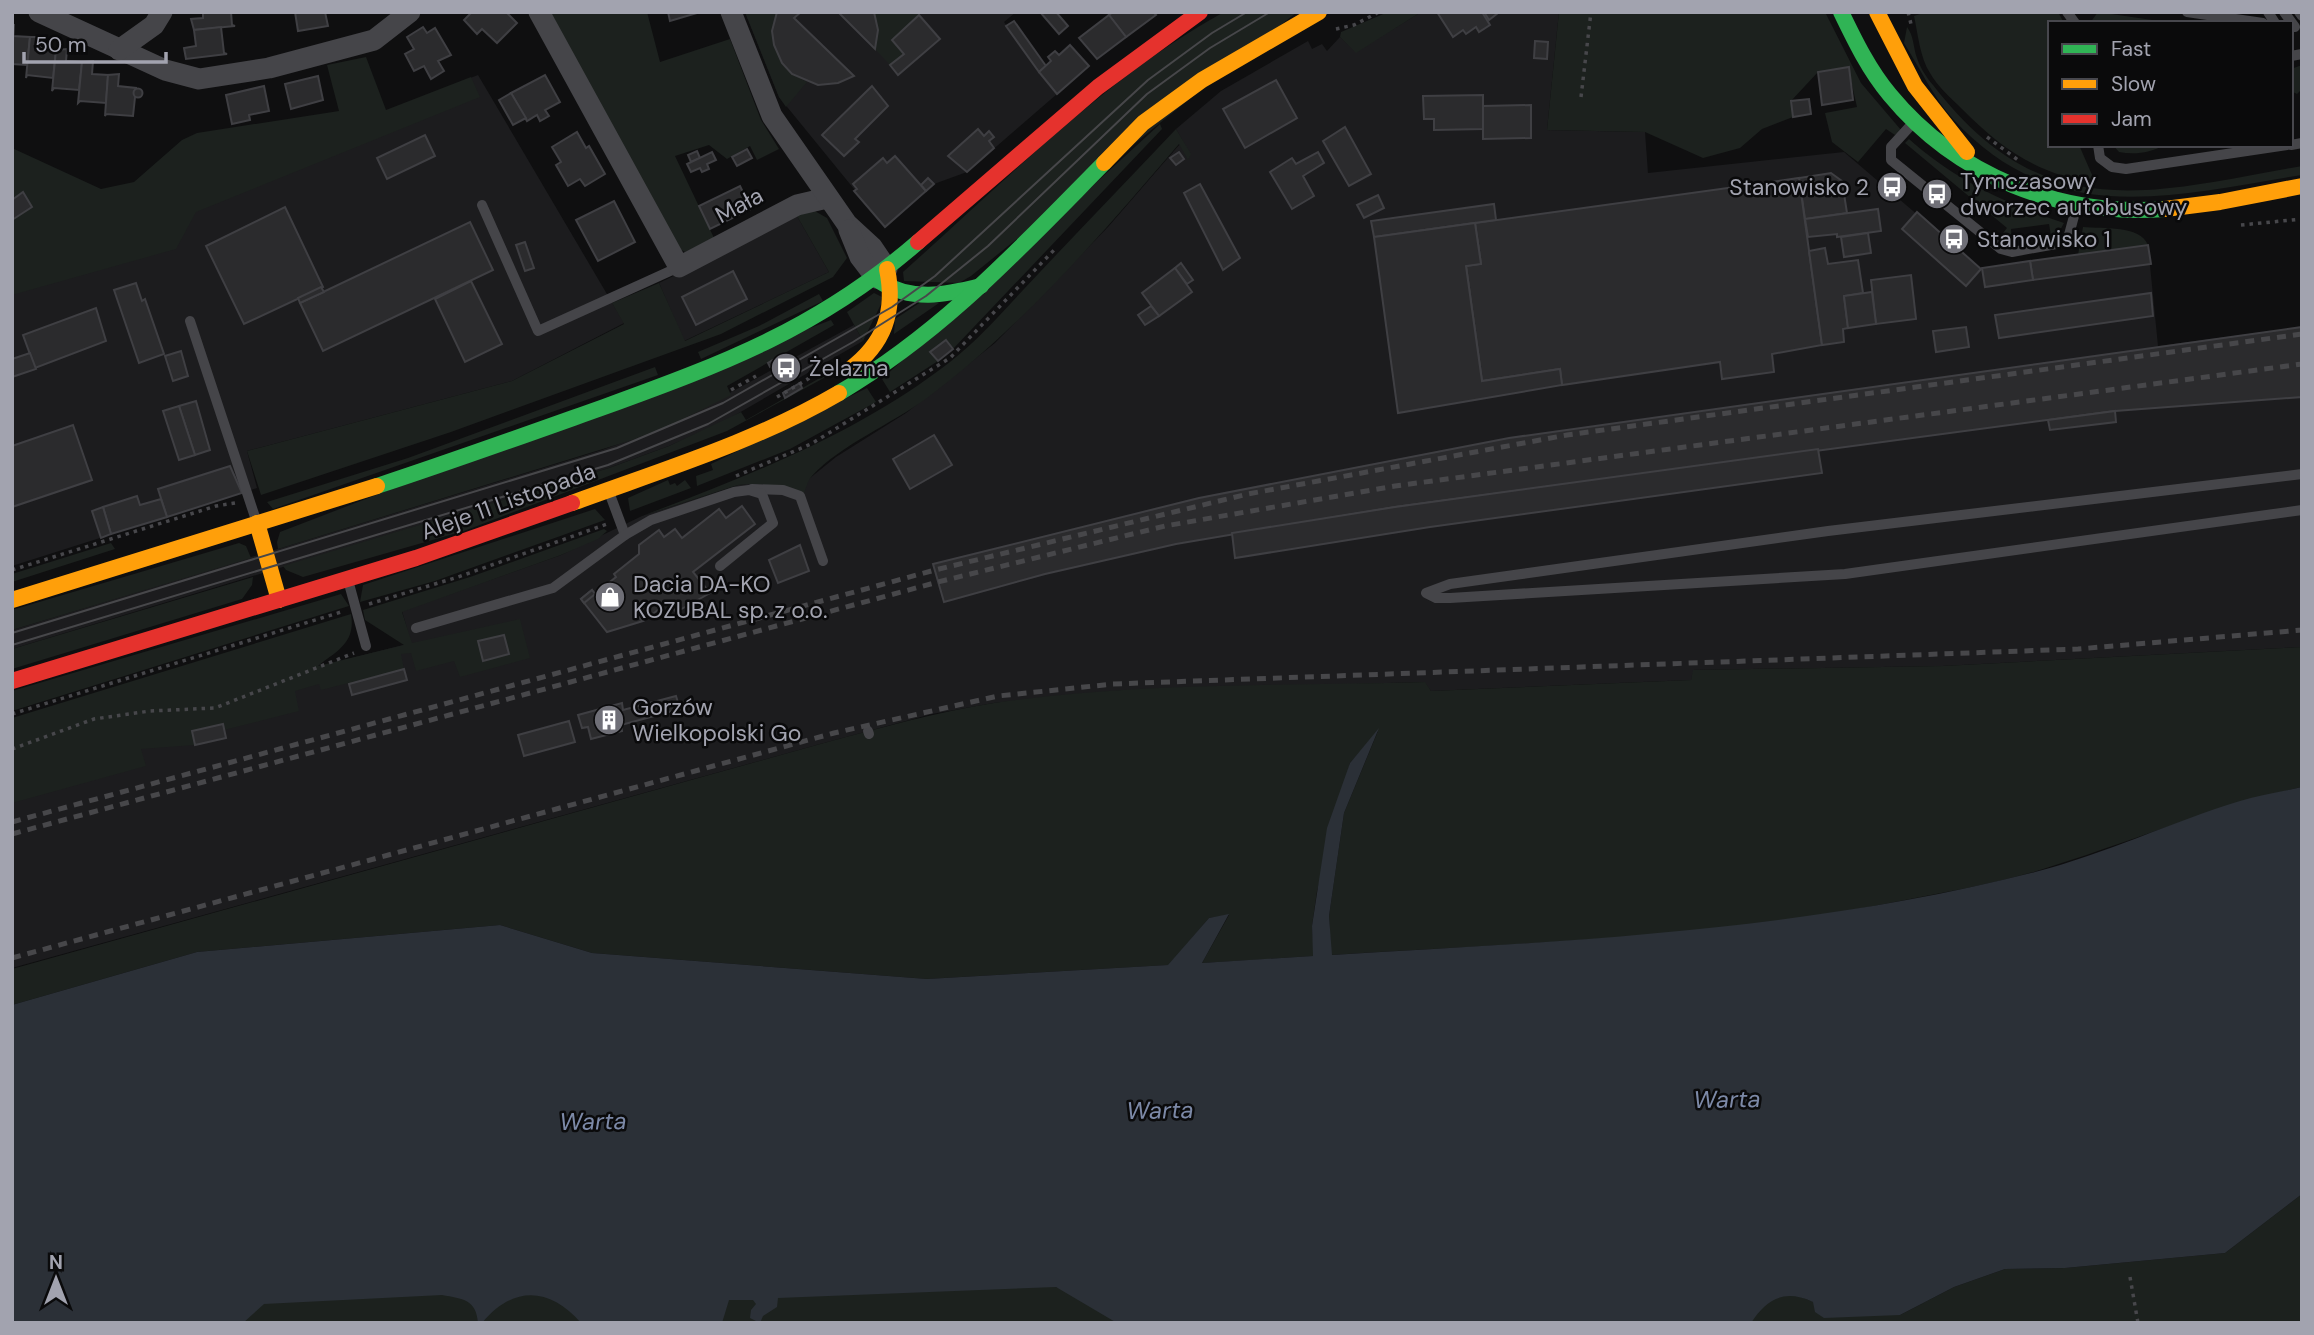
<svg xmlns="http://www.w3.org/2000/svg" width="2314" height="1335" font-family="'DM Sans',sans-serif">
<style>
.built{fill:#1c1c1e}
.green{fill:#1c211e}
.water{fill:#2b3037}
.building{fill:#2b2b2d;stroke:#3f3f43;stroke-width:2}
.lines{fill:none;stroke-linecap:round;stroke-linejoin:round}
.path{stroke:#47474b;stroke-width:3.5;stroke-dasharray:3.5 5;stroke-linecap:butt}
.lane{stroke:#454549;stroke-width:10}
.street{stroke:#454549;stroke-width:21}
.fast{stroke:#30b455;stroke-width:16}
.slow{stroke:#ff9f0a;stroke-width:16}
.jam{stroke:#e5322d;stroke-width:16}
.tram{stroke:#47474a;stroke-width:2}
.rail{stroke:#47474a;stroke-width:5;stroke-dasharray:9 7;stroke-linecap:butt}
.labels{text-anchor:middle;dominant-baseline:central;stroke-width:5;stroke-linejoin:round;paint-order:stroke}
.poi-label{font-size:23px;fill:#a2a3af;stroke:#0a0a0b;text-anchor:start}
.street-label{font-size:23px;fill:#a2a3af;stroke:#0a0a0b}
.water-label{font-size:24px;font-style:italic;fill:#7c89a7;stroke:#0a0a0b}
</style>
<rect width="100%" height="100%" fill="#0f0f10"/>
<g class="built">
<polygon points="745,12 1016,12 1004,22 1057,94 967,172 934,184 885,227 779,97"/>
<polygon points="1421,12 1559,12 1547,130 1645,132 1648,173 1844,152 1981,269 2148,245 2158,346 2302,327 2302,647 1943,666 1694,670 1691,680 1431,691 1424,682 1114,691 994,703 932,714 824,743 12,968 12,744 411,643 402,611 561,555 642,516 738,485 755,483 782,487 810,478 836,457 906,413 995,343 1108,227 1180,144 1188,159 1190,154 1176,129 1221,91 1308,41 1312,49 1322,44 1327,51 1340,37 1356,52"/>
<polygon points="478,75 624,323 512,381 247,451 257,488 12,566 12,148 90,257 154,212 386,111"/>
<polygon points="797,216 829,272 684,341 659,283"/>
<polygon points="854,325 863,341 725,421 669,446 609,468 12,649 12,630 602,450 671,425"/>
</g>
<g class="green">
<polygon points="549,12 647,12 660,62 730,39 761,120 779,149 757,160 750,146 727,159 709,145 675,156 714,238 685,252 674,246"/>
<path d="M745 12H777C768 43 778 67 807 82L786 107 779 97Z"/>
<polygon points="874,12 918,12 919,15 892,40 904,54 890,65 875,49 878,30"/>
<path d="M1224 12H1297L971 276 959 283 904 281 903 272C1002 184 1108 75 1224 12Z"/>
<polygon points="1388,12 1421,12 1356,53 1340,37 1341,32"/>
<polygon points="1559,12 1825,12 1861,83 1901,130 1895,135 1886,129 1858,162 1832,142 1825,113 1857,107 1848,67 1818,72 1791,101 1793,117 1762,129 1740,148 1703,158 1645,132 1547,130"/>
<path d="M1926 12H2058L2064 23H2050V145H2079L2096 184C2037 173 2004 151 1962 109 1952 99 1937 86 1930 73 1920 58 1918 34 1914 16Z"/>
<polygon points="2098,12 2159,21 2163,23 2090,23"/>
<path d="M1907 27C1914 36 1913 47 1917 58 1920 67 1926 77 1933 85 2043 228 2148 193 2302 166V175C2170 196 2056 230 1953 119 1934 98 1919 67 1904 43Z"/>
<polygon points="366,57 386,110 471,77 480,97 196,212 176,249 12,295 12,148 101,189 134,182 182,140 197,133 339,111 327,65"/>
<polygon points="2302,65 2302,89 2297,94 2291,91 2291,69"/>
<polygon points="1160,124 1162,129 953,349 946,341 931,352 938,361 890,392 882,379"/>
<path d="M1176 129 1191 154 1188 160 1179 144C1101 235 1023 326 927 398 892 424 840 445 812 476 807 481 806 489 803 496 780 486 763 482 738 485L642 516C750 475 857 434 950 362 983 336 1011 302 1040 272 1085 224 1131 177 1176 129Z"/>
<path d="M1909 139C1955 180 2006 204 2064 223L2059 232 2051 236 2049 224 2011 229 2012 242 1999 238 2007 228 1905 143Z"/>
<path d="M2113 145H2164C2151 153 2134 155 2119 152Z"/>
<polygon points="813,210 827,218 847,258 833,277 721,334 451,432 261,495 247,451 512,381 624,324 612,303 659,283 685,341 829,272 797,216"/>
<path d="M2083 227C2103 229 2140 225 2148 245L2078 255Z"/>
<polygon points="874,293 884,298 863,341 847,312"/>
<polygon points="819,294 823,301 701,359 698,352 759,326"/>
<polygon points="924,300 939,303 894,334 895,319"/>
<polygon points="831,320 834,325 727,386 731,395 671,425 632,440 278,549 277,542 280,532"/>
<polygon points="853,359 855,361 727,431 464,531 303,577 286,570 283,566 609,468 669,446 741,412 746,420"/>
<polygon points="655,367 658,375 273,509 267,502 408,458"/>
<polygon points="867,388 876,402 790,449 697,486 696,476 713,470 711,464"/>
<polygon points="668,480 670,485 675,483 677,486 685,480 691,488 630,511 628,498"/>
<polygon points="595,509 605,520 435,581 360,602 363,585"/>
<path d="M604 529 607 531 598 539 561 555 402 612 412 643 520 619 530 658 460 677 454 661 416 671 411 653 401 654 404 669 321 690 319 684 295 691 299 711 224 730 223 725 192 731 195 745 141 749 146 766 12 803V718L351 614C356 643 337 651 318 666L404 645 365 620 363 610 470 577Z"/>
<polygon points="111,543 115,549 12,582 12,574"/>
<polygon points="239,543 246,546 251,558 12,630 12,610"/>
<polygon points="253,577 252,585 242,599 12,669 12,649"/>
<polygon points="341,594 349,606 12,711 12,691"/>
<path d="M2302 647V787C2212 807 2128 843 2040 870 1995 884 1946 892 1900 901 1713 938 1521 943 1331 955L1329 916 1344 813 1378 731 1350 763 1317 891 1312 926 1314 956 1202 963 1229 915 1209 918 1169 965 927 979 592 953 500 925 197 952 12 1005V969L824 743C880 728 936 712 994 703 1136 682 1282 686 1425 682L1431 691 1691 680 1693 670 1943 666Z"/>
<polygon points="2302,1194 2302,1323 1573,1323 1780,1289 1814,1302 1900,1315 1954,1287 2005,1269 2065,1268 2225,1253"/>
<polygon points="524,1280 596,1323 229,1323 258,1291"/>
<polygon points="732,1285 1056,1287 1167,1323 720,1323"/>
</g>
<path class="water" d="M1379 728 1344 813 1329 916 1332 955C1568 941 1804 931 2035 872 2105 854 2171 822 2240 801 2260 795 2281 792 2302 787V1194L2225 1253 2065 1268 2005 1269 1954 1287 1900 1315 1824 1318 1815 1312 1813 1302C1785 1289 1767 1298 1751 1323H1117L1056 1287 778 1298 777 1307 763 1316 760 1323 750 1318 751 1310 756 1304 753 1300H729L722 1323H581C550 1287 513 1285 482 1323H478C476 1299 463 1299 442 1295L264 1304 243 1323H12V1005L197 952 500 925 592 953 927 979 1168 965 1209 918 1229 914 1202 963 1313 956 1312 926 1327 828 1350 763Z"/>
<g class="building">
<polygon points="203,12 231,12 232,25 235,26 194,30 191,19 203,18"/>
<polygon points="295,12 325,12 328,26 298,31"/>
<polygon points="472,12 506,12 517,23 497,43 482,29 477,34 464,20"/>
<polygon points="668,12 697,12 697,13 670,21"/>
<polygon points="777,12 801,12 794,18 854,76 838,83 818,85 792,74 782,63 774,45 772,31"/>
<polygon points="838,12 874,12 878,30 875,49"/>
<polygon points="1040,12 1056,12 1068,26 1059,34"/>
<polygon points="1113,12 1153,12 1156,15 1126,37 1109,15"/>
<polygon points="1437,12 1482,12 1490,25 1479,32 1476,27 1466,34 1463,30 1453,37"/>
<polygon points="1484,12 1498,12 1498,13 1489,20"/>
<polygon points="919,15 940,39 898,75 890,65 904,54 892,40"/>
<polygon points="1109,15 1126,37 1097,59 1079,38"/>
<polygon points="1014,21 1046,66 1039,72 1006,26"/>
<polygon points="14,24 13,36 30,37 27,65 12,64"/>
<polygon points="221,27 224,53 227,54 186,59 184,48 196,46 194,30"/>
<polygon points="423,27 427,33 435,28 451,55 438,61 444,71 431,79 424,66 414,71 405,54 414,49 407,37"/>
<polygon points="30,37 40,37 40,48 56,50 53,78 27,75 26,78"/>
<polygon points="1535,41 1548,42 1547,59 1534,58"/>
<polygon points="1070,45 1089,66 1057,94 1039,72 1051,61 1048,57 1055,51 1059,55"/>
<polygon points="67,49 66,61 82,62 79,90 54,88 52,91 56,50"/>
<polygon points="93,61 92,74 108,75 106,103 80,101 78,103 82,62"/>
<polygon points="1849,67 1853,100 1822,105 1818,72"/>
<polygon points="119,74 118,86 136,88 133,116 106,114 105,116 108,75"/>
<polygon points="545,75 560,102 545,110 549,116 540,121 537,115 527,121 511,93"/>
<polygon points="318,76 323,100 291,109 285,84"/>
<polygon points="1276,80 1297,118 1245,148 1223,109"/>
<polygon points="264,86 269,111 249,115 250,120 232,124 226,95"/>
<polygon points="872,86 888,106 855,139 859,142 844,156 822,135"/>
<circle cx="138" cy="93" r="4.5"/>
<polygon points="511,93 526,118 513,125 499,100"/>
<polygon points="1483,95 1483,129 1434,130 1434,119 1424,119 1423,96"/>
<polygon points="1809,99 1811,114 1793,117 1791,101"/>
<polygon points="1531,105 1531,138 1483,139 1483,106"/>
<polygon points="1345,127 1371,174 1349,186 1323,141"/>
<polygon points="978,129 984,136 989,131 994,137 989,141 994,148 967,172 948,156"/>
<polygon points="577,132 586,148 589,146 605,174 585,186 580,179 568,186 556,165 561,162 552,147"/>
<polygon points="425,135 435,156 387,179 377,158"/>
<polygon points="747,149 752,158 737,166 732,157"/>
<polygon points="697,151 700,158 691,162 688,155"/>
<polygon points="712,152 716,160 707,164 709,169 702,172 700,168 691,172 687,164"/>
<polygon points="1179,152 1184,159 1176,165 1170,158"/>
<polygon points="1318,152 1324,163 1303,176 1314,196 1292,209 1270,172 1292,158 1296,164"/>
<polygon points="895,156 926,191 885,227 854,191 857,189 853,184 883,158 887,163"/>
<polygon points="1831,173 1842,181 1847,213 1805,219 1799,178"/>
<polygon points="928,178 934,184 926,191 921,185"/>
<polygon points="1799,178 1822,345 1772,354 1774,372 1722,379 1720,362 1562,385 1560,369 1482,381 1466,266 1481,264 1475,223"/>
<polygon points="1200,184 1240,258 1223,270 1184,193"/>
<polygon points="740,186 751,209 710,229 699,206"/>
<polygon points="23,192 32,207 12,220 12,200"/>
<polygon points="1378,195 1384,208 1364,218 1357,205"/>
<polygon points="614,201 635,242 598,261 576,220"/>
<polygon points="1494,204 1496,220 1374,237 1371,221"/>
<polygon points="285,207 323,287 244,324 206,246"/>
<polygon points="1878,209 1881,231 1837,237 1837,234 1808,237 1805,219"/>
<polygon points="1917,212 1981,269 1966,286 1902,229"/>
<polygon points="470,222 493,270 323,351 300,303"/>
<polygon points="1475,223 1481,264 1466,266 1482,381 1560,369 1562,385 1398,413 1374,237"/>
<polygon points="1868,233 1871,253 1844,257 1841,237"/>
<polygon points="525,242 534,268 525,271 516,245"/>
<polygon points="2148,245 2151,264 2033,280 2030,261"/>
<polygon points="1825,248 1828,264 1858,260 1863,293 1844,296 1848,328 1843,329 1844,342 1822,345 1809,251"/>
<polygon points="2030,261 2033,280 1985,287 1982,268"/>
<polygon points="1181,263 1193,280 1187,284 1175,268"/>
<polygon points="1175,268 1192,292 1159,316 1142,293"/>
<polygon points="733,271 747,299 696,325 682,297"/>
<polygon points="1911,275 1916,319 1876,324 1871,280"/>
<polygon points="471,281 502,344 465,362 435,299"/>
<polygon points="136,283 142,301 145,299 164,354 139,363 114,290"/>
<polygon points="321,287 324,292 300,303 298,298"/>
<polygon points="1872,292 1876,324 1848,328 1844,296"/>
<polygon points="2151,293 2153,316 1999,338 1995,315"/>
<polygon points="1151,306 1159,316 1145,325 1138,315"/>
<polygon points="96,308 106,341 35,368 23,335"/>
<polygon points="1966,327 1969,347 1936,352 1933,331"/>
<polygon points="2302,327 2302,397 2115,411 1395,507 1176,544 1045,574 944,602 933,564 1199,498 1509,438"/>
<polygon points="946,340 953,349 938,361 930,352"/>
<polygon points="181,351 188,376 173,381 165,356"/>
<polygon points="30,353 36,369 12,377 12,359"/>
<polygon points="778,357 780,362 770,367 768,363"/>
<polygon points="800,383 802,388 785,398 783,393"/>
<polygon points="196,401 210,450 195,455 179,406"/>
<polygon points="179,406 195,455 179,460 163,411"/>
<polygon points="2115,411 2116,422 2050,430 2048,420"/>
<polygon points="73,425 92,480 12,507 12,446"/>
<polygon points="934,435 952,465 910,489 893,459"/>
<polygon points="1818,449 1822,473 1430,527 1235,558 1232,533 1395,507"/>
<polygon points="230,466 242,493 167,517 158,489"/>
<polygon points="137,496 140,505 161,499 167,517 111,534 103,507"/>
<polygon points="742,506 755,524 693,572 710,593 676,612 668,602 649,617 645,613 639,617 643,621 607,632 581,599 592,590 595,594 616,577 614,574 639,554 639,545 659,530 664,537 675,529 682,538 719,509 726,518"/>
<polygon points="103,507 111,534 101,538 92,511"/>
<polygon points="800,545 809,571 778,583 769,560"/>
<polygon points="592,590 595,594 584,603 581,599"/>
<polygon points="504,635 509,654 483,661 478,641"/>
<polygon points="404,669 407,680 352,695 349,684"/>
<polygon points="676,696 680,709 621,725 622,731 591,739 588,727 582,728 578,715 622,703 623,710"/>
<polygon points="569,721 575,742 524,756 518,735"/>
<polygon points="223,724 226,738 195,745 192,731"/>
</g>
<g class="lines">
<g class="path">
<polyline points="1908,12 1911,24"/>
<polyline points="1336,29 1354,25 1379,12"/>
<polyline points="1581,97 1591,12"/>
<polyline points="1987,137 2018,160"/>
<polyline points="2241,225 2302,219"/>
<polyline points="731,390 756,376"/>
<polyline points="777,397 825,369"/>
<polyline points="736,476 811,444 950,358 1056,248"/>
<polyline points="12,570 216,506 235,503"/>
<polyline points="369,604 458,577 607,524"/>
<polyline points="12,714 341,612"/>
<polyline points="12,749 94,719 150,711 215,708 354,653"/>
<polyline points="2130,1277 2138,1323"/>
</g>
<g class="lane">
<polyline points="2067,12 2075,23"/>
<polyline points="2187,12 2263,23"/>
<polyline points="2268,12 2275,23"/>
<polyline points="2284,12 2295,27"/>
<polyline points="2299,12 2302,16"/>
<polyline points="2291,56 2302,54"/>
<polyline points="1913,123 1891,147 1891,160 2001,249 2012,252 2067,242 2077,205"/>
<polyline points="2098,145 2100,158 2112,167 2126,169 2287,145"/>
<polyline points="2291,145 2302,143"/>
<polyline points="482,205 538,331 679,267"/>
<polyline points="190,321 256,520"/>
<polyline points="2302,474 1828,531 1450,584 1426,593 1436,598 1450,598 1845,574 2302,510"/>
<polyline points="752,489 783,490 800,496 823,561"/>
<polyline points="609,492 625,535"/>
<polyline points="348,580 366,646"/>
<polyline points="416,628 553,588 625,535 651,520 734,492 749,490 762,494 773,523 720,566"/>
<polyline points="868,731 869,734"/>
</g>
<g class="street">
<polyline points="39,12 165,70 199,79 269,68 374,40 410,12"/>
<polyline points="539,12 679,267 797,205 827,198"/>
<polyline points="731,12 772,116 847,224 872,247 887,269"/>
<polyline points="119,50 154,25 162,12"/>
<polyline points="849,230 860,257 876,278"/>
</g>
<g class="fast">
<path d="M1841 12C1855 41 1869 70 1890 95 1957 176 2060 217 2165 209"/>
<path d="M879 281C912 302 945 295 981 286"/>
<path d="M839 393C943 332 1020 248 1104 163"/>
<path d="M377 486C453 461 528 434 604 407 725 363 819 328 918 242"/>
</g>
<g class="slow">
<polyline points="1877,12 1915,86 1967,152"/>
<polyline points="1104,163 1143,123 1202,80 1319,12"/>
<polyline points="2165,209 2220,202 2302,186"/>
<path d="M849 370C884 344 896 312 887 269"/>
<path d="M572 503C662 470 757 441 839 393"/>
<polyline points="257,523 279,600"/>
<polyline points="12,600 377,486"/>
</g>
<g class="jam">
<polyline points="918,242 1098,87 1200,12"/>
<polyline points="12,681 416,558 572,503"/>
</g>
<g class="tram">
<polyline points="12,633 617,448 723,403 892,307 935,276 1148,80 1212,33 1247,12"/>
<polyline points="12,645 608,465 708,424 853,342 926,296 988,246 1147,94 1210,48 1270,12"/>
</g>
<g class="rail">
<polyline points="12,822 935,570 1248,494 1567,435 2302,334"/>
<polyline points="12,834 938,582 1165,526 1395,486 2302,364"/>
<polyline points="12,958 834,733 998,696 1113,684 2078,649 2302,630"/>
</g>
</g>
<defs>
<g id="bus-disc" transform="scale(1.575)"><circle r="9.5" fill="#6f6f77" stroke="#0a0a0b"/><path d="M-5-6H5V4H4V6H2V4H-2V6H-4V4H-5ZM-3.5-4V0h7V-4ZM-3.5 1.2v1.5H-2V1.2ZM2 1.2v1.5H3.5V1.2Z" fill="#fff"/></g>
<g id="shop-disc" transform="scale(1.575)"><circle r="9.5" fill="#6f6f77" stroke="#0a0a0b"/><path d="M-5-2.5h2.3a2.7 3.5 0 0 1 5.4 0H5L5.5 6h-11ZM-1.5-2.5h3a1.5 2.3 0 0 0-3 0Z" fill="#fff"/></g>
<g id="building-disc" transform="scale(1.575)"><circle r="9.5" fill="#6f6f77" stroke="#0a0a0b"/><path d="M-4-6H4V6H1V3H-1V6H-4ZM-2.5-4.3h1.7v1.8h-1.7ZM.8-4.3h1.7v1.8H.8ZM-2.5-1h1.7V.8h-1.7ZM.8-1h1.7V.8H.8Z" fill="#fff"/></g>
</defs>
<g fill-rule="evenodd">
<use href="#bus-disc" x="1892" y="187"/>
<use href="#bus-disc" x="1937" y="194"/>
<use href="#bus-disc" x="1954" y="239"/>
<use href="#bus-disc" x="786" y="368"/>
<use href="#shop-disc" x="610" y="597"/>
<use href="#building-disc" x="609" y="720"/>
</g>
<g class="labels">
<g class="poi-label">
<text x="1960" y="181">Tymczasowy<tspan x="1960" dy="26">dworzec autobusowy</tspan></text>
<text x="1869" y="187" text-anchor="end">Stanowisko 2</text>
<text x="1977" y="239">Stanowisko 1</text>
<text x="809" y="368">Żelazna</text>
<text x="633" y="584">Dacia DA-KO<tspan x="633" dy="26">KOZUBAL sp. z o.o.</tspan></text>
<text x="632" y="707">Gorzów<tspan x="632" dy="26">Wielkopolski Go</tspan></text>
</g>
<g class="street-label">
<text transform="translate(739 205) rotate(-28)">Mała</text>
<text transform="translate(508 501) rotate(-20)">Aleje 11 Listopada</text>
</g>
<g class="water-label">
<text transform="translate(1727 1099) rotate(-1)">Warta</text>
<text transform="translate(1160 1110) rotate(-1)">Warta</text>
<text transform="translate(593 1121) rotate(-1)">Warta</text>
</g>
</g>
<rect width="2314" height="1335" fill="none" stroke="#a2a3af" stroke-width="28"/>
<rect x="2048" y="21" width="245" height="126" fill="#0a0a0b" stroke="#47474d" stroke-width="2"/>
<rect x="2062" y="44" width="35" height="10" fill="#30b455" stroke="#47474d" stroke-width="2"/>
<text x="2111" y="56" font-size="21" fill="#a2a3af">Fast</text>
<rect x="2062" y="79" width="35" height="10" fill="#ff9f0a" stroke="#47474d" stroke-width="2"/>
<text x="2111" y="91" font-size="21" fill="#a2a3af">Slow</text>
<rect x="2062" y="114" width="35" height="10" fill="#e5322d" stroke="#47474d" stroke-width="2"/>
<text x="2111" y="126" font-size="21" fill="#a2a3af">Jam</text>
<g transform="translate(56 1279)" stroke="#0a0a0b" stroke-width="5" paint-order="stroke">
<path d="M0-5L12 26L0 18L-12 26Z" fill="#a2a3af"/>
<text y="-10" font-size="19" font-weight="bold" text-anchor="middle" fill="#a2a3af">N</text>
</g>
<path d="M24 52v10h142v-10" fill="none" stroke="#a2a3af" stroke-width="3.5"/>
<text x="35" y="52" font-size="21" fill="#a2a3af" stroke="#0a0a0b" stroke-width="5" paint-order="stroke">50 m</text>
</svg>
